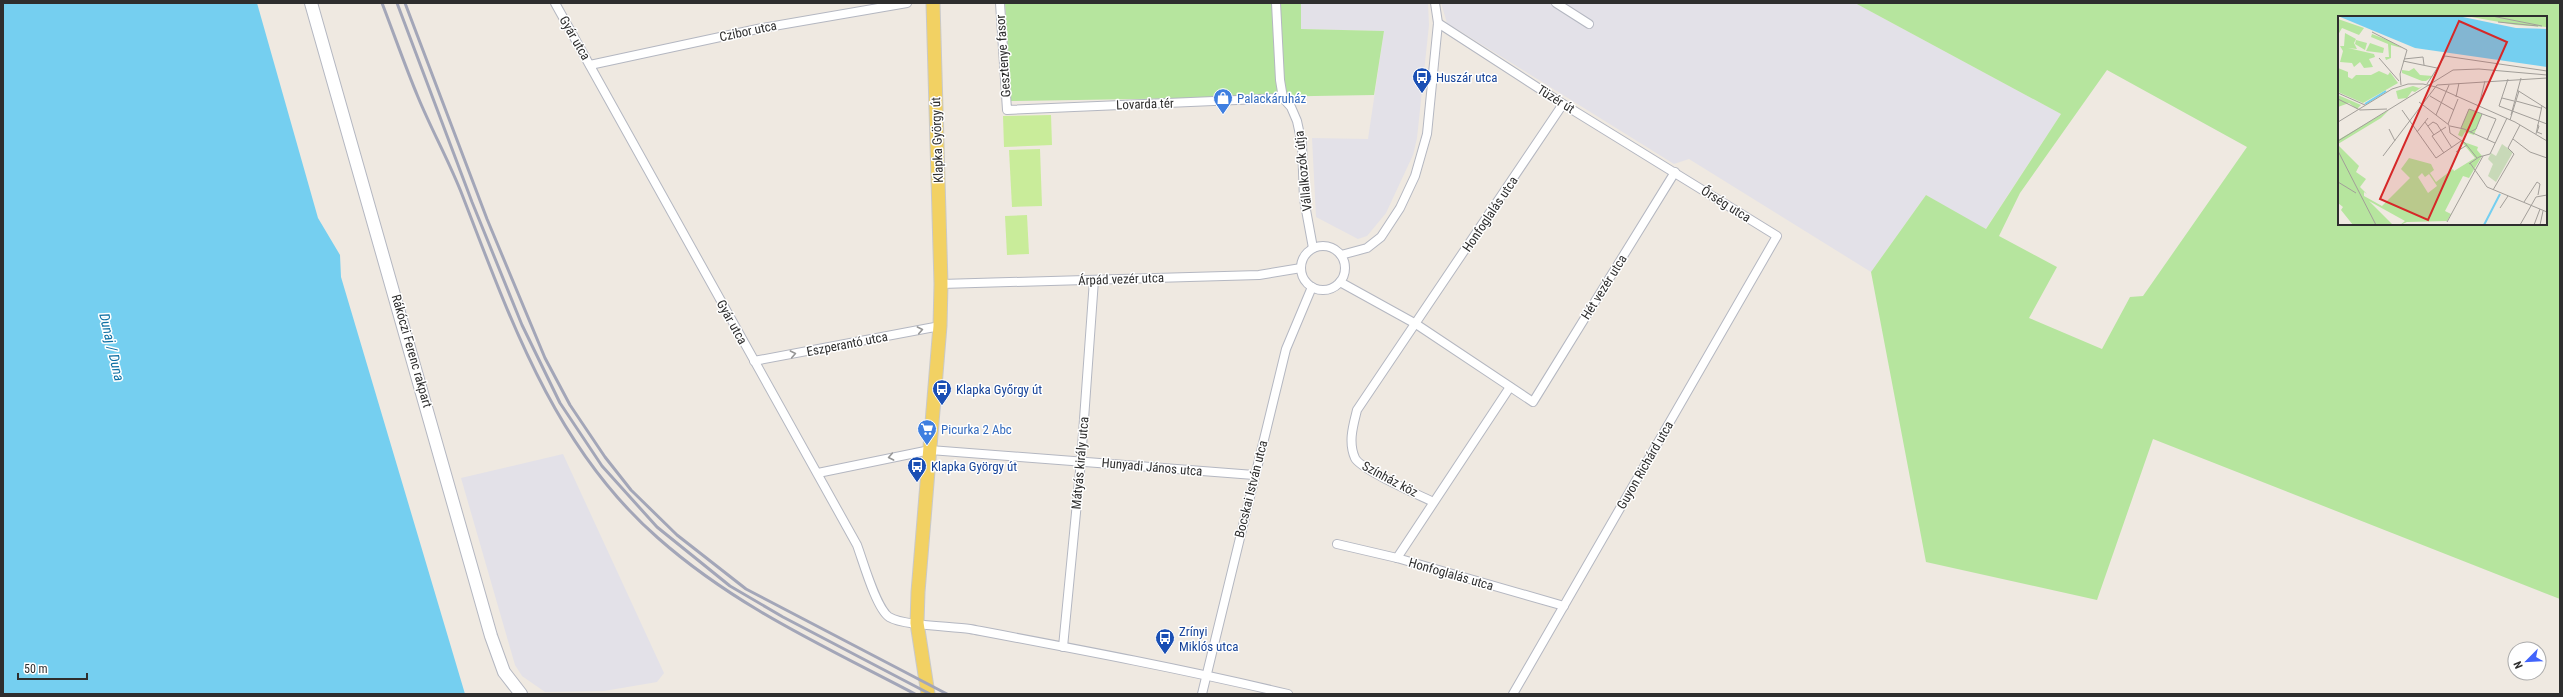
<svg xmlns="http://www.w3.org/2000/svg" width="2563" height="697" font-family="'Roboto Condensed',sans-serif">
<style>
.industrial{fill:#e3e1e8}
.green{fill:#b6e59e;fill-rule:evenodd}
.pitch{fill:#c9ec9a}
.water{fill:#75cff0}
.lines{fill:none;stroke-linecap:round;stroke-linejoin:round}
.street-casing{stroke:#b4b7c1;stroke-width:10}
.secondary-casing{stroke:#b4b7c1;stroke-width:14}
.primary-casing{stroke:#c9c9c9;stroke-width:15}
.street{stroke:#fff;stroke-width:8}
.secondary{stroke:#fff;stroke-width:12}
.primary{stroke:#f2d163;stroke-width:13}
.rail{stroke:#a3a6b8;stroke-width:3}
.oneway{stroke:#969696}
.labels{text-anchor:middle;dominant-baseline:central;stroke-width:3;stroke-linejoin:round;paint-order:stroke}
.street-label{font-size:13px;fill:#2e2e2e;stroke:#fff}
.transit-label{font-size:13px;fill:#164399;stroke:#fff;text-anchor:start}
.shop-label{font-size:13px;fill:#366cbe;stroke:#fff;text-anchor:start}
.water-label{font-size:14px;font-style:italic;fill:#0d6fa3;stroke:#fff}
.inset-river{fill:none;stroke:#75cff0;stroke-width:2}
.inset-road{fill:none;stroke:#a29e99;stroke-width:1}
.view{fill:#d62828;fill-opacity:0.15;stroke:#d62828;stroke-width:2}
.inset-edge{fill:none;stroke:#2e2e2e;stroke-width:2}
</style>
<rect width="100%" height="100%" fill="#efe9e1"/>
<g class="industrial">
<polygon points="1301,3 1428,3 1429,25 1417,138 1413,155 1386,213 1367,236 1358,239 1316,217 1312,138 1368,139 1384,31 1301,29"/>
<polygon points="1441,3 1855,3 2061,114 1985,230 1926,195 1871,272 1689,159 1674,164 1447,23"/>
<polygon points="563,454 664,673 657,682 604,691 545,692 522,676 515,665 461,478"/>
</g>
<g class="green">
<polygon points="1005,3 1301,3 1301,29 1384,31 1374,95 1011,101"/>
<path d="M1855 3H2560V599L2153 439 2097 600 1926 562 1871 272 1926 195 1986 229 2061 114ZM2339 17H2546V224H2339ZM2107 70 2247 147 2143 296 2130 297 2102 349 2029 318 2057 267 1999 236 2020 193Z"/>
</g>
<g class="pitch">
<polygon points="1051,115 1052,145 1004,147 1003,116"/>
<polygon points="1040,149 1042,206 1012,207 1009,150"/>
<polygon points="1027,215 1029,254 1007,255 1005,216"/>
</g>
<polygon class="water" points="3,3 257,3 318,218 340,255 341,277 465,694 3,694"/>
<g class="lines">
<g class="street-casing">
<g id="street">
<path d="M555 3 857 545C863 561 876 608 889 617 904 626 950 626 970 629 1076 649 1183 669 1288 694"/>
<polyline points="1000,3 1007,110 1283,98"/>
<polyline points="1276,3 1280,80 1283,98 1291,107 1297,121 1302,144 1304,199 1313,248"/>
<polyline points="1556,3 1589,24"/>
<polyline points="1438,23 1563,104 1777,236 1513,694"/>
<polyline points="590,65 762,28 907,3"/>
<circle cx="1323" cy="268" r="22"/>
<polyline points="1341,255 1367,248 1381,237 1400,208 1415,176 1427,134 1438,23 1435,3"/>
<polyline points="1340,282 1416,324 1533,402 1675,172"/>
<polyline points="941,284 1259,275 1301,268"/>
<polyline points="754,361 940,326"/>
<polyline points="818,473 930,450 1254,475"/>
<path d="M1433 502C1419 495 1360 469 1355 458 1348 442 1353 426 1357 410L1563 104"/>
<polyline points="1337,544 1397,558 1564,606"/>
<polyline points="1397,558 1510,387"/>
<polyline points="1063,647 1081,461 1094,280"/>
<polyline points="1202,694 1286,349 1312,287"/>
</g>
</g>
<g class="secondary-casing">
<polyline id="secondary" points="311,3 491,636 504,672 521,694"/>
</g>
<g class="primary-casing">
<polyline id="primary" points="928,694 917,623 918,592 940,326 941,284 933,3"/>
</g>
<use href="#street" class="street"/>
<use href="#secondary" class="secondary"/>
<use href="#primary" class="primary"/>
<g class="rail">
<path d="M382 3C394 34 405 66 418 97 432 131 450 163 463 197 511 321 555 448 658 538 736 607 824 646 915 694"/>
<polyline points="397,3 472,202 522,325 560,403 602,466 657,527 730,586 783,617 930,694"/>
<polyline points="405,3 487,219 545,358 570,405 605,457 631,490 677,535 746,589 947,694"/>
</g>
</g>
<defs><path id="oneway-chevron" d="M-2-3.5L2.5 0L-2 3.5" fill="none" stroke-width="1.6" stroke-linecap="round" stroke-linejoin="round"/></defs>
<g class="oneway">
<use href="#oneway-chevron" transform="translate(920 330) rotate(-11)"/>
<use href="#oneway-chevron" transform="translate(793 354) rotate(-11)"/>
<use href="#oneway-chevron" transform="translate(891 457) rotate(169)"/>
</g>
<defs>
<g id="bus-pin" transform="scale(1)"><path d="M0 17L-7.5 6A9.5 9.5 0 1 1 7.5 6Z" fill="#1a4fb4" stroke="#fff"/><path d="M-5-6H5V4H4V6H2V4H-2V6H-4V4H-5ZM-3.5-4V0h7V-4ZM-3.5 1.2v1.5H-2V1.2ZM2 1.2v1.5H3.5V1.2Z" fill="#fff"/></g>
<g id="shop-pin" transform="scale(1)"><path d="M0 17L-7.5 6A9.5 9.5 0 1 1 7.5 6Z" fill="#3f7fe0" stroke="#fff"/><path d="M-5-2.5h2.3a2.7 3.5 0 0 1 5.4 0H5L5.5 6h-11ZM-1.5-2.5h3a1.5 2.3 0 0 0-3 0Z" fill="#fff"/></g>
<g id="supermarket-pin" transform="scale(1)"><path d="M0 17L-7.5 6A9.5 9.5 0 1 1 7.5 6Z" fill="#3f7fe0" stroke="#fff"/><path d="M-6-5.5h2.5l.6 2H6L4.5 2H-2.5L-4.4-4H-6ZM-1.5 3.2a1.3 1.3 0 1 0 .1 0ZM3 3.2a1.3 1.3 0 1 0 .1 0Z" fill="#fff"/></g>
</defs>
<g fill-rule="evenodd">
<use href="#bus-pin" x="1422" y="77"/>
<use href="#shop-pin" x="1223" y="98"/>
<use href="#bus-pin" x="942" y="389"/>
<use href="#supermarket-pin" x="927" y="429"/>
<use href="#bus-pin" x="917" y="466"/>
<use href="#bus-pin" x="1165" y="638"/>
</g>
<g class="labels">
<g class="street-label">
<text transform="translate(748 31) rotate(-12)">Czibor utca</text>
<text transform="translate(575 38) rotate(60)">Gyár utca</text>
<text transform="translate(1003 56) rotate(-94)">Gesztenye fasor</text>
<text transform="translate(1556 99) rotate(32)">Tüzér út</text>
<text transform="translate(1145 104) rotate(-2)">Lovarda tér</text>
<text transform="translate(937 140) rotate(-92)">Klapka György út</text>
<text transform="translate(1303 171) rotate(-96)">Vállalkozók útja</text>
<text transform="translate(1726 204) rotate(32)">Őrség utca</text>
<text transform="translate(1490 214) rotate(-56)">Honfoglalás utca</text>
<text transform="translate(1121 279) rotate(-2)">Árpád vezér utca</text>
<text transform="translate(1604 287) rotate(-58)">Hét vezér utca</text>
<text transform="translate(732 322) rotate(61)">Gyár utca</text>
<text transform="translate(847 344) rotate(-11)">Eszperantó utca</text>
<text transform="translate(412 351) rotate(74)">Rákóczi Ferenc rakpart</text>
<text transform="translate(1080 463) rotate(-85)">Mátyás király utca</text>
<text transform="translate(1645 465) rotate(-60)">Guyon Richárd utca</text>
<text transform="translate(1152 467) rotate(5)">Hunyadi János utca</text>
<text transform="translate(1390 479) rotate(28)">Színház köz</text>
<text transform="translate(1251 489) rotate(-76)">Bocskai István utca</text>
<text transform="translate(1451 574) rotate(16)">Honfoglalás utca</text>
</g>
<g class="transit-label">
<text x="1436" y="77">Huszár utca</text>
<text x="956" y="389">Klapka Győrgy út</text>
<text x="931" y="466">Klapka György út</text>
<text x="1179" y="631">Zrínyi<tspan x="1179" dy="15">Miklós utca</tspan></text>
</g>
<g class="shop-label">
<text x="1237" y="98">Palackáruház</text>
<text x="941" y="429">Picurka 2 Abc</text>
</g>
<g class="water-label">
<text transform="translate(112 347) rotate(77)">Dunaj / Duna</text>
</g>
</g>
<g transform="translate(2338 16)">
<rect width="209" height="209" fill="#efe9e1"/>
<path d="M128 0H209V11L178 9ZM0 3 26 12 21 19 4 12 0 19ZM7 17 18 23 16 27 19 33 10 32 36 38 37 41 31 43 35 51 26 52 22 46 16 51 14 47 2 46 5 35 2 30H6ZM34 18 52 25 64 32 53 29V42L48 44 47 41H51L50 28 33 21ZM18 24 29 27 27 34 17 28ZM32 27 46 32 45 37 28 35ZM0 52 10 56V61L14 63 18 59H33L41 55 50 59 52 56 60 67 25 87 0 76ZM76 52 82 59 95 60 88 65H84L64 57V54L71 55ZM75 70 81 72 85 70 77 76 74 75 69 82 60 83 58 75ZM0 79 23 89 19 93 11 87 0 91ZM131 93 144 98 136 119 127 116 124 121 120 119ZM51 94 43 102 0 128V124ZM123 125 140 131 139 134 144 140 131 162 125 160 107 195 113 198 109 205 69 206 62 209 67 205 31 185 55 209H15L3 194 5 191 0 187V129L21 150 18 156 28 163 22 171 29 178 26 176V180L44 190 72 162 63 153 71 142 93 148 96 154 92 157 98 166 115 153 116 155 137 142ZM84 157 87 161 91 158 99 170 90 177 80 161Z" fill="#b6e59e" fill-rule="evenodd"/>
<path d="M164 128 175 136 158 166 150 160 155 148 150 143 153 137 158 140Z" fill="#c8d9b8"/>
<path d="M0 0H120L178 12 209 13V51L77 32Z" fill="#75cff0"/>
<path class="inset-river" d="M27 88 48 75M146 209 162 178"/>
<path class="inset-road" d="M154 0 204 10M160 6 200 10M34 16 69 34 62 58 63 69M41 42 61 65M66 43 85 41 86 49M65 45 99 52M170 63 161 90 209 108M89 68 107 40 209 55M179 74 209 93M0 77 27 89M92 80 116 94M118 81 121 67M164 82 176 85M0 83 22 94 49 93M178 85 203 92M81 86 111 109 112 117 127 127 139 142M141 89 147 65M64 94 98 142 123 125M98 99 111 69M173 99 183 62M172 104 181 75M0 106 54 73 70 68H85L98 71 177 106 209 125M87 106 96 119M110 108 120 83M199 109 201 110 199 116 204 118M90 110 95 106 99 108 114 132M112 110 126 113 157 127M123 112 131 93 158 103 149 124M51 113 57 125M79 116 90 102M132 116 138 113 144 98M198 118 204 90M175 123 192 136 209 142M0 125 115 54 141 53 209 59M0 135 38 209M118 136 129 129M106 137 94 120 108 111M45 140 99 69 209 62M132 147 149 171 209 196M131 148 141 141 152 138 169 102M0 166 18 177M155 174 176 138 170 132 182 109M186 186 199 166 202 168 200 179M162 192 170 180M109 206 145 140M182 209 198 181 209 179M196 209 202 193M202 209 205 195"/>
<path class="view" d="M121 5 169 26 90 204 42 183Z"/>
<rect width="209" height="209" class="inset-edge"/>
</g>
<rect width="2563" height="697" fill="none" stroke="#2e2e2e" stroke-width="8"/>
<g transform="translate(2527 661) rotate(246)"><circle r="19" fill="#ffffff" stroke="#ababab"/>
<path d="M0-3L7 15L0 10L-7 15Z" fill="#4264fb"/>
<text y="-6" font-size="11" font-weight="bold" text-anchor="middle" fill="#2e2e2e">N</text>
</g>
<path d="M18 673v6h69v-6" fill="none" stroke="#2e2e2e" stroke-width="2"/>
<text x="24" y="673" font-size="12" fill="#2e2e2e" stroke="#ffffff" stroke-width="3" paint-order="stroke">50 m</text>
</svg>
